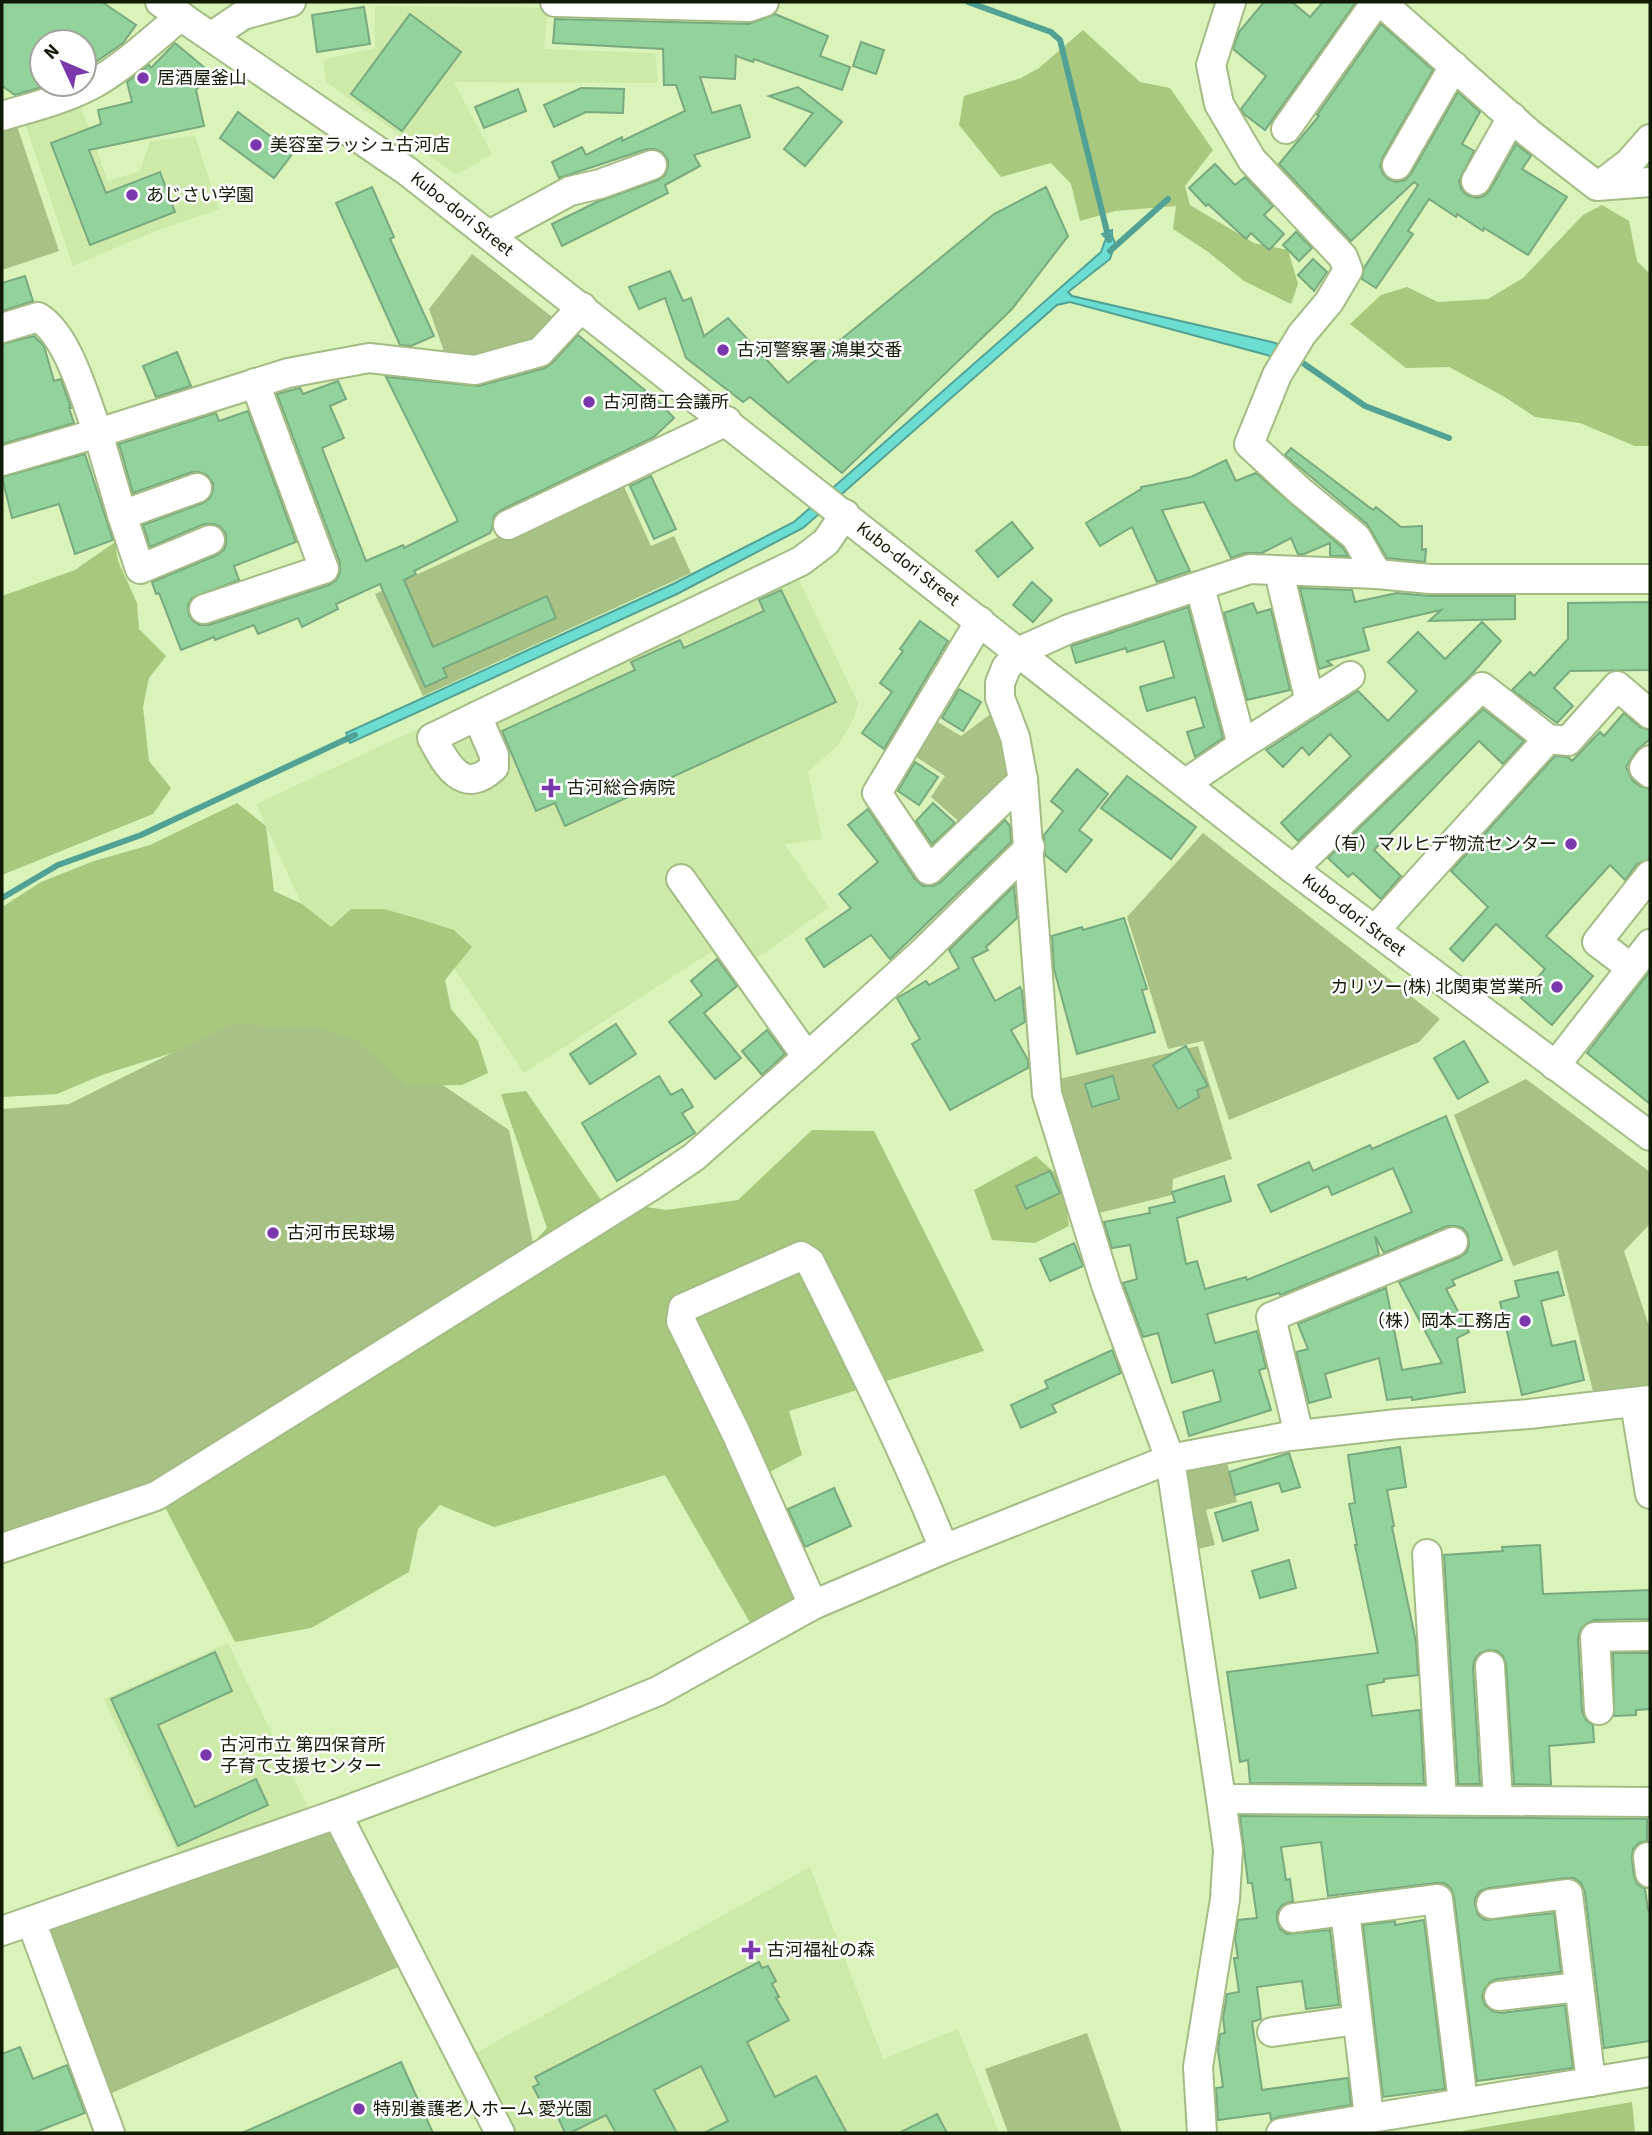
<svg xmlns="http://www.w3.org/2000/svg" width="1652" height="2135" font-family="'Source Sans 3','Noto Sans JP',sans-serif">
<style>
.built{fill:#cdeaa9}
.green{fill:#a8c286}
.forest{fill:#a8c87e}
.water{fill:#6cddd3;stroke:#51a295;stroke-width:2}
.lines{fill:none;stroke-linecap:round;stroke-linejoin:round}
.stream{stroke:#51a295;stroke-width:6}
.building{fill:#91d39a;stroke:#79aa7f;stroke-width:2}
.minor-casing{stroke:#a3bc84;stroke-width:32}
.minor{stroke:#fff;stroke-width:28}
.poi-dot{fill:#7b38ac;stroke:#fff;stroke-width:2.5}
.labels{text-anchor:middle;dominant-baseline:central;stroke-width:5;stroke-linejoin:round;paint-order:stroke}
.poi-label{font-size:18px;fill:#111a05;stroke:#fff;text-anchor:start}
.street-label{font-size:18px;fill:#111a05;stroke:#fff}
</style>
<rect width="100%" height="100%" fill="#d9f3b9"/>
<g class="built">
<polygon points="375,6 548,8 544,49 655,53 658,83 454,82 492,154 456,175 326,82 323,60 375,48"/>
<polygon points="81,107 108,181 140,171 150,141 195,136 219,209 156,231 73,266 25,124"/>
<polygon points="815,526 838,545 797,576 858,703 854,718 838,745 808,772 822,839 784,844 829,907 739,971 720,946 524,1073 432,935 338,984 256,804 783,559 805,543"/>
<polygon points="228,1643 309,1810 178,1854 104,1699"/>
<polygon points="810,1867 883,2059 958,2029 999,2133 516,2133 474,2054"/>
</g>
<g class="green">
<polygon points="17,126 59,251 2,270 2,132"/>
<polygon points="472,254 556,320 536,345 447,360 429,309"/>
<polygon points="621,480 651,546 674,536 691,573 423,696 375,594"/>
<polygon points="992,713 1003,740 1012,782 964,826 931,797 945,776 912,754 931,718 961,736"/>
<polygon points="1203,833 1440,1019 1419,1042 1229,1120 1203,1041 1168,1049 1127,917"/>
<polygon points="301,989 509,1130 536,1257 156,1496 2,1548 2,1109 69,1104"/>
<polygon points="1198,1046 1232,1159 1173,1179 1172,1195 1095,1214 1059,1079"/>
<polygon points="1526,1079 1650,1172 1650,1224 1624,1251 1650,1329 1650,1390 1594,1395 1557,1250 1513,1266 1454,1115"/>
<polygon points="1224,1451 1237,1502 1206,1510 1215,1545 1198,1549 1177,1464"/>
<polygon points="327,1827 398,1967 105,2096 41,1928"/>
<polygon points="1087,2033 1122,2133 1008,2133 985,2069"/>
</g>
<g class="forest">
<polygon points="1083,30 1140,82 1170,88 1213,150 1185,186 1190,205 1254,243 1288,250 1298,284 1291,304 1244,281 1207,251 1173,229 1176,206 1115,211 1080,221 1071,184 1051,163 1001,177 959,125 964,96 1021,78 1039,68"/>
<polygon points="1602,205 1629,221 1637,261 1650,274 1650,446 1635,446 1580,423 1535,417 1503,396 1449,367 1406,368 1350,324 1381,295 1407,287 1438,302 1488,299 1523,278 1583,215"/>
<polygon points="115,542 118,561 137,603 139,629 166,656 149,678 143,707 149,761 171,788 153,814 2,875 2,596 75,570"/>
<polygon points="237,803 266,826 274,891 302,904 331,927 351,909 384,909 416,918 454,930 472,947 445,980 451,1009 478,1041 488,1073 462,1085 406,1086 354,1038 310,1026 274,1027 233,1023 175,1052 102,1075 57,1094 2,1097 2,907 41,882 94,861 150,845"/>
<polygon points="526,1091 601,1200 666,1210 738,1200 812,1130 874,1131 984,1351 789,1411 802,1455 745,1485 800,1603 752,1626 665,1475 494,1527 440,1505 418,1529 409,1572 311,1628 235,1642 155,1488 494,1285 547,1228 501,1094"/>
<polygon points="1036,1156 1063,1180 1069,1226 1035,1243 992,1240 974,1190"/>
<polygon points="1632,2102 1635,2133 1463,2133 1463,2131"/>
</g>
<polygon class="water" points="1112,230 1112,236 1115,243 1110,259 1068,292 1072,296 1272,342 1300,352 1294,365 1267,355 1070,302 1057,305 803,528 677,594 350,743 346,733 673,584 794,522 1101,252 1106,238 1102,234"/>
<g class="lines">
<g class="stream">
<polyline points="968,2 1051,32 1060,40 1109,240"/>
<polyline points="1110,251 1168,199"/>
<polyline points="1297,359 1365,406 1449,438"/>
<polyline points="2,898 58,865 141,835 355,735"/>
</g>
</g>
<g class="building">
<polygon points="2,2 102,2 136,25 123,43 84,70 84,42 42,42 42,87 15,95 2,86"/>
<polygon points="1264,2 1292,2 1310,17 1323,2 1356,2 1265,130 1244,114 1241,109 1266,76 1233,49 1239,32"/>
<polygon points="364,7 370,44 317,52 312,15"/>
<polygon points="410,14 461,52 402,131 351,94"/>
<polygon points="775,14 828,36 820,56 850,67 842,90 754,59 753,62 736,56 735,79 700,77 712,113 740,105 750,137 694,155 700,166 665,185 668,193 562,246 552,224 599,201 658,180 665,175 668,167 668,160 662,152 654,149 647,149 559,178 552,162 582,147 586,155 622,137 622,141 685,111 676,85 664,85 663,49 553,43 555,19 749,24"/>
<polygon points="1381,24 1433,70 1383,157 1380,166 1383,174 1388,179 1396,182 1405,180 1411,174 1458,92 1480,112 1462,144 1474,151 1459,181 1461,189 1467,195 1477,198 1484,196 1490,190 1516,144 1531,156 1522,169 1567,197 1528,255 1484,228 1483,231 1457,214 1456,217 1429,199 1408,231 1413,234 1376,288 1362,279 1364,268 1418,185 1414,182 1351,241 1279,164 1319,116 1317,115"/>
<polygon points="861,42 884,50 876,74 853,66"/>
<polygon points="175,43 211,73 196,90 204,126 89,150 106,193 160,172 175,212 90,245 51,143 101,124 98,110 132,102 127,82 149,65 151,68"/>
<polygon points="798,87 842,122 805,166 784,149 813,113 769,96"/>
<polygon points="581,88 624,89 623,113 586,112 554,127 544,105"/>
<polygon points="518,89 526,111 484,128 475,107"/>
<polygon points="238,112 293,153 274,178 220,138"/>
<polygon points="1215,164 1235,185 1245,177 1273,206 1264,215 1284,234 1269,250 1251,233 1246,239 1208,204 1206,206 1189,188"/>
<polygon points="372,187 394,237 390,239 434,336 411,346 400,345 336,203"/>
<polygon points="1046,187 1068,236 1012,309 842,473 750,397 743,402 686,358 665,298 639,309 629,287 670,271 683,301 691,298 704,336 728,318 788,383 994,214"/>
<polygon points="1296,232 1312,248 1299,261 1283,245"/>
<polygon points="1313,259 1327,272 1314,291 1298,275"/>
<polygon points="25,276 33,301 2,311 2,283"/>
<polygon points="578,335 658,401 674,418 654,437 501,510 494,516 492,529 490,533 414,571 416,574 404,580 433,647 547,596 556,618 443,668 447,677 425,687 380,584 336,604 338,609 302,627 298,618 258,634 254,625 215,640 214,637 181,650 159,593 156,594 152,582 217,555 224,550 226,543 226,534 220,526 213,524 204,524 150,547 143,525 203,503 210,498 213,490 213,483 207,475 199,472 192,472 133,493 119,444 216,413 219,421 248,411 296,542 234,566 239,580 192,598 188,605 189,615 194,622 200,625 209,625 329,585 336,580 340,573 340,563 277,394 300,388 303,394 338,381 346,399 330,406 344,438 322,448 366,561 403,545 404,548 458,521 386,377 479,386 545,368 552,363"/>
<polygon points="34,336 44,346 54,381 61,379 71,408 69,408 74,423 2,444 2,344"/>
<polygon points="177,352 191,386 156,397 143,366"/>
<polygon points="1291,448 1373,510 1376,507 1401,527 1422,526 1422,550 1426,549 1425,562 1387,558 1367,524 1285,455"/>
<polygon points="85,454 113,540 75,554 59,504 12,518 2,477"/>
<polygon points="1226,460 1236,481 1256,473 1343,548 1348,556 1330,556 1330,543 1304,554 1298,554 1291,538 1262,553 1245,553 1231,558 1204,502 1162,510 1190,571 1157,582 1132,527 1100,546 1086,523 1141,489 1141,487 1191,477"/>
<polygon points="651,476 676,529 654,539 630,486"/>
<polygon points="1012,522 1033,548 998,577 976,551"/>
<polygon points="1032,582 1052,600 1033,622 1013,605"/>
<polygon points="1300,588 1352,590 1355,602 1397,593 1430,596 1515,596 1515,619 1429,621 1441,610 1363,628 1369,650 1327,661 1332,665 1319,669"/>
<polygon points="781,590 836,702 565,826 555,803 536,811 502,731 635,670 631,662 680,640 684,648 764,611 759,600"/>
<polygon points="1650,602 1650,670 1570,671 1554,688 1573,706 1557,723 1512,690 1530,672 1534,676 1568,639 1568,603"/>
<polygon points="1253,603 1257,613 1271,609 1290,690 1247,700 1224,613"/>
<polygon points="1188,607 1223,738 1195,757 1187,732 1204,727 1195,697 1147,711 1140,687 1174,677 1164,641 1127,652 1126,648 1076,663 1071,646"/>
<polygon points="920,621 948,641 884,749 862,733 892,692 880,683 903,651 900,649"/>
<polygon points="1482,622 1501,641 1471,675 1298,841 1281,823 1351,756 1330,734 1309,755 1302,747 1283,767 1266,750 1358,691 1388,721 1417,691 1388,662 1418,632 1445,659"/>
<polygon points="959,689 981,702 963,731 942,718"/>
<polygon points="1483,709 1524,741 1503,764 1479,741 1374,850 1401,876 1381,899 1353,873 1348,877 1328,858"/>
<polygon points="1624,713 1640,727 1650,730 1650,739 1637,750 1626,767 1633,781 1640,786 1650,789 1650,859 1637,864 1625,880 1610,865 1546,936 1593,976 1552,1025 1521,998 1545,969 1496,924 1463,961 1450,949 1488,907 1451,871 1555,756 1568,757 1572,761 1600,732 1604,736"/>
<polygon points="915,762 938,777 919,805 898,791"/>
<polygon points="1077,769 1108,794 1079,830 1092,840 1066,872 1045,855 1044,835 1063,811 1051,801"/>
<polygon points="1127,776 1196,827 1171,859 1101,808"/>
<polygon points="933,803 955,823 932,844 916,821"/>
<polygon points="868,809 915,879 923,886 933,886 941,882 1005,820 1010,826 1011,842 890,959 871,935 824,967 806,939 851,908 839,894 878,862 848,825"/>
<polygon points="1014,886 1017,918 986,947 988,950 972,958 995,1001 1020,987 1022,991 1025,1022 1011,1030 1028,1060 1028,1068 950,1110 912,1044 920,1039 897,998 926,981 929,985 959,968 949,950"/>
<polygon points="1124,918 1147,989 1142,990 1155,1032 1077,1054 1054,969 1052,936 1082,927 1083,930"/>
<polygon points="717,959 737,986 704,1013 741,1058 715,1079 669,1022 702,995 691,981"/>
<polygon points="1650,971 1650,1104 1587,1053"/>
<polygon points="616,1024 636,1054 590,1084 570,1054"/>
<polygon points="767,1030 785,1054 762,1075 742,1051"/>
<polygon points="1464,1041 1488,1082 1458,1099 1434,1058"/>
<polygon points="1186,1046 1208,1086 1197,1090 1199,1097 1178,1109 1153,1065"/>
<polygon points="659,1076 671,1095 682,1089 693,1107 682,1113 695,1133 617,1181 582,1123"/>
<polygon points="1113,1076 1119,1099 1092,1107 1085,1084"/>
<polygon points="1446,1116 1502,1260 1452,1280 1455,1285 1446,1289 1469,1332 1457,1338 1465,1392 1412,1400 1412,1397 1387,1400 1379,1358 1325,1374 1331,1397 1309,1403 1296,1352 1308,1349 1298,1324 1386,1288 1402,1370 1442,1363 1399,1282 1460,1257 1467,1252 1469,1245 1468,1235 1463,1228 1456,1226 1447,1226 1384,1253 1375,1236 1379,1255 1280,1295 1279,1293 1207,1314 1215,1343 1257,1331 1266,1368 1259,1370 1271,1410 1189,1436 1183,1412 1221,1401 1213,1370 1172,1383 1158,1333 1143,1337 1123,1283 1137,1279 1130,1245 1112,1248 1104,1222 1150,1213 1149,1208 1175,1202 1172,1192 1224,1176 1231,1201 1177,1218 1186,1264 1197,1261 1205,1289 1246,1277 1247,1280 1412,1212 1393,1168 1332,1195 1328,1186 1271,1212 1258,1185 1309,1162 1313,1171 1370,1145 1372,1149"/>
<polygon points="1050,1171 1060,1193 1026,1209 1016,1186"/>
<polygon points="1074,1243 1083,1266 1050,1281 1040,1259"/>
<polygon points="1558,1272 1564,1295 1541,1301 1552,1346 1575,1341 1584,1380 1522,1395 1500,1302 1519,1297 1515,1281"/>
<polygon points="1112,1350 1121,1373 1052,1405 1056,1412 1021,1428 1011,1405 1048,1388 1045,1381"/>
<polygon points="1400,1447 1406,1487 1387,1490 1394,1526 1392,1527 1416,1642 1418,1675 1384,1679 1384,1682 1367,1685 1372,1716 1420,1710 1424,1784 1250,1783 1248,1760 1240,1762 1227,1672 1378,1653 1355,1545 1357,1545 1349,1504 1355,1503 1348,1455"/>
<polygon points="1289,1453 1300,1487 1282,1492 1279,1483 1235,1495 1229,1472"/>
<polygon points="834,1488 851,1526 805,1547 788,1509"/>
<polygon points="1251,1502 1258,1530 1223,1541 1215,1513"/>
<polygon points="1540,1545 1543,1594 1650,1590 1650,1619 1595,1620 1587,1623 1581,1629 1578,1638 1582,1711 1586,1720 1593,1725 1594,1742 1549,1746 1551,1785 1514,1784 1506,1664 1503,1656 1497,1651 1488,1650 1480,1653 1475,1659 1473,1667 1480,1784 1458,1784 1444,1555 1503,1551 1502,1547"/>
<polygon points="1289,1560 1296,1588 1260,1598 1252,1571"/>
<polygon points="215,1652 232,1691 158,1725 195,1807 256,1779 268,1805 178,1846 111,1699"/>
<polygon points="1613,1653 1650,1653 1650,1709 1636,1710 1636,1715 1614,1716"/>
<polygon points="1240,1816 1647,1819 1647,1841 1639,1843 1633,1849 1632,1859 1634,1876 1637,1884 1645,1889 1648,1910 1650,1910 1650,2041 1604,2048 1585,1892 1581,1883 1574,1878 1566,1878 1489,1888 1480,1891 1475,1898 1475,1905 1478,1915 1485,1920 1554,1913 1561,1972 1497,1979 1490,1982 1484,1990 1482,1997 1485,2005 1492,2011 1501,2013 1565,2005 1573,2068 1477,2081 1454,1897 1451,1888 1444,1883 1436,1883 1328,1896 1321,1842 1281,1847 1286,1880 1290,1879 1293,1901 1282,1905 1277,1912 1277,1921 1280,1929 1287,1934 1330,1930 1339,2005 1306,2009 1302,1981 1257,1987 1261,2019 1252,2022 1262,2090 1348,2078 1351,2105 1278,2117 1271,2120 1270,2113 1218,2120 1216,2088 1223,2087 1218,2050 1220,2034 1225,2033 1223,2018 1227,1994 1239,1992 1234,1958 1238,1958 1235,1939 1238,1920 1257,1918 1252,1883 1248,1883"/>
<polygon points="1424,1920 1445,2089 1383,2097 1363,1925 1395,1921 1395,1925"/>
<polygon points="759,1962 762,1968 768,1966 776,1981 772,1984 779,1997 776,1998 789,2020 747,2042 775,2097 816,2076 847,2133 704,2133 728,2121 701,2066 654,2090 677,2133 616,2133 606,2115 570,2133 565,2133 557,2115 552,2117 545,2100 541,2102 533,2087 539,2084 535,2077"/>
<polygon points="20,2047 33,2079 67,2065 85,2113 33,2133 2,2133 2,2054"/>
<polygon points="401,2062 433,2133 242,2133"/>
<polygon points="937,2114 947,2133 899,2133"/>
</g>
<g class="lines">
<g class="minor-casing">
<g id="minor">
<polyline points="160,2 407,171 1293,869 1650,1136"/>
<polyline points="555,2 749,7 764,2"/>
<polyline points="1231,2 1211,65 1219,104 1252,160 1343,257 1348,270 1329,302 1302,334 1277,375 1249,444 1300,491 1356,537 1377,574"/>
<polyline points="1381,2 1530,134 1597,186 1650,182"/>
<polyline points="212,36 243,15 291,2"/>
<path d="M2 116C33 107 66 99 95 83 126 65 153 39 181 16"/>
<polyline points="1286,129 1376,2"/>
<polyline points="1397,165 1454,66"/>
<polyline points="1476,181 1512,117"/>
<polyline points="1600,185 1629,163 1650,139"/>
<polyline points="489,235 570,191 600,184 652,165"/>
<path d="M2 328 38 317C69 336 85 400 98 433L288 373 369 358 475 370 540 352 582 307"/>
<polyline points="2,461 98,433 122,515 197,488"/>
<polyline points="122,515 140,569 210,540"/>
<polyline points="508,525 727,421"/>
<polyline points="1279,572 1310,702"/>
<polyline points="204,609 324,569 255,383"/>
<polyline points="980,621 877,793 929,870 1023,780"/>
<path d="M477 716 494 755V767C463 797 446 764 432 738L477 716 801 561 826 542 845 514"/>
<polyline points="1242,745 1350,676"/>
<polyline points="1650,760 1644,768 1650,773"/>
<polyline points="1186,783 1242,745 1200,587"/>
<polyline points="1293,869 1482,687 1548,739 1568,741 1617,686 1650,714"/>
<polyline points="681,879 807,1057"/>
<polyline points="1375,930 1548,739"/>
<polyline points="1631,968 1597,942 1650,875"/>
<polyline points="1555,1066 1650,944"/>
<polyline points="1635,1403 1650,1494"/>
<polyline points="1299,1435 1271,1317 1453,1242"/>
<polyline points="2,1548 156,1496 650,1187 694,1157 807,1057 921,954 1030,847"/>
<polyline points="1427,1554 1442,1800"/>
<path d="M813 1605 736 1433 681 1321 683 1308 801 1256 810 1262C857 1356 905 1451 944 1549"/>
<polyline points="1490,1666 1498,1800"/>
<polyline points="1599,1710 1595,1637 1650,1636"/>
<polyline points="1221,1799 1650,1802"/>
<polyline points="337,1814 500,2133"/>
<polyline points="1650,1857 1648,1857 1650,1873"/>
<polyline points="1491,1904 1568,1894 1591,2082"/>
<polyline points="1345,1911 1438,1899 1463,2102"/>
<polyline points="1293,1918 1345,1911 1369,2117"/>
<polyline points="31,1921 110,2133"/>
<polyline points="2,1931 337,1814 588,1720 658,1691 813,1605 944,1549 1170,1459 1290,1436 1397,1424 1529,1414 1650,1400"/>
<polyline points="1499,1996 1579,1987"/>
<polyline points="1272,2032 1357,2020"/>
<polyline points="1202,2133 1198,2067 1225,1899 1228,1850 1221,1799 1170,1459 1106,1285 1047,1094 1023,780 1015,737 1000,698 1000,683 1006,668 1020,651 1069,629 1250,569 1377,574 1430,579 1650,579"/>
<polyline points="1281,2133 1650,2072"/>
</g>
</g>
<use href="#minor" class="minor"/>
</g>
<g class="poi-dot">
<circle cx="143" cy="78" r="7"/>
<circle cx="256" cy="145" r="7"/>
<circle cx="132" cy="195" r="7"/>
<circle cx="723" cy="350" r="7"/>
<circle cx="589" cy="402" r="7"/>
<path d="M547.5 777.5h7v7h7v7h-7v7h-7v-7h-7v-7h7z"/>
<circle cx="1571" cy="844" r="7"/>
<circle cx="1557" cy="987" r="7"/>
<circle cx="273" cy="1233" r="7"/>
<circle cx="1525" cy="1321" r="7"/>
<circle cx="206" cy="1755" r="7"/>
<path d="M747.5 1939.5h7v7h7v7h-7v7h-7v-7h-7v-7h7z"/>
<circle cx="359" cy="2109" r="7"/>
</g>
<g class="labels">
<g class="poi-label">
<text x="157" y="78">居酒屋釜山</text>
<text x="270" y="145">美容室ラッシュ古河店</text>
<text x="146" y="195">あじさい学園</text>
<text x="737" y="350">古河警察署 鴻巣交番</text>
<text x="603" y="402">古河商工会議所</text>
<text x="567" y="788">古河総合病院</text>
<text x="1557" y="844" text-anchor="end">（有）マルヒデ物流センター</text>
<text x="1543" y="987" text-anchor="end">カリツー(株) 北関東営業所</text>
<text x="287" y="1233">古河市民球場</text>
<text x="1511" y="1321" text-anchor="end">（株）岡本工務店</text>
<text x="220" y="1745">古河市立 第四保育所<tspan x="220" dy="21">子育て支援センター</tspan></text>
<text x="767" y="1950">古河福祉の森</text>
<text x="373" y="2109">特別養護老人ホーム 愛光園</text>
</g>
<g class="street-label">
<text transform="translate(462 214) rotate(38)">Kubo-dori Street</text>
<text transform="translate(908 564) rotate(38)">Kubo-dori Street</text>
<text transform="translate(1354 915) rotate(37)">Kubo-dori Street</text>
</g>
</g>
<rect width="1652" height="2135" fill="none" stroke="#111a05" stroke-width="7"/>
<g transform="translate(63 63) rotate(314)"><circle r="33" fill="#ffffff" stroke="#a0a39b" stroke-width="2"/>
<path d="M0-5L12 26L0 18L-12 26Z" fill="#7b38ac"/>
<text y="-10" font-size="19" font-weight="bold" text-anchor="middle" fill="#111a05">N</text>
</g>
</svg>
